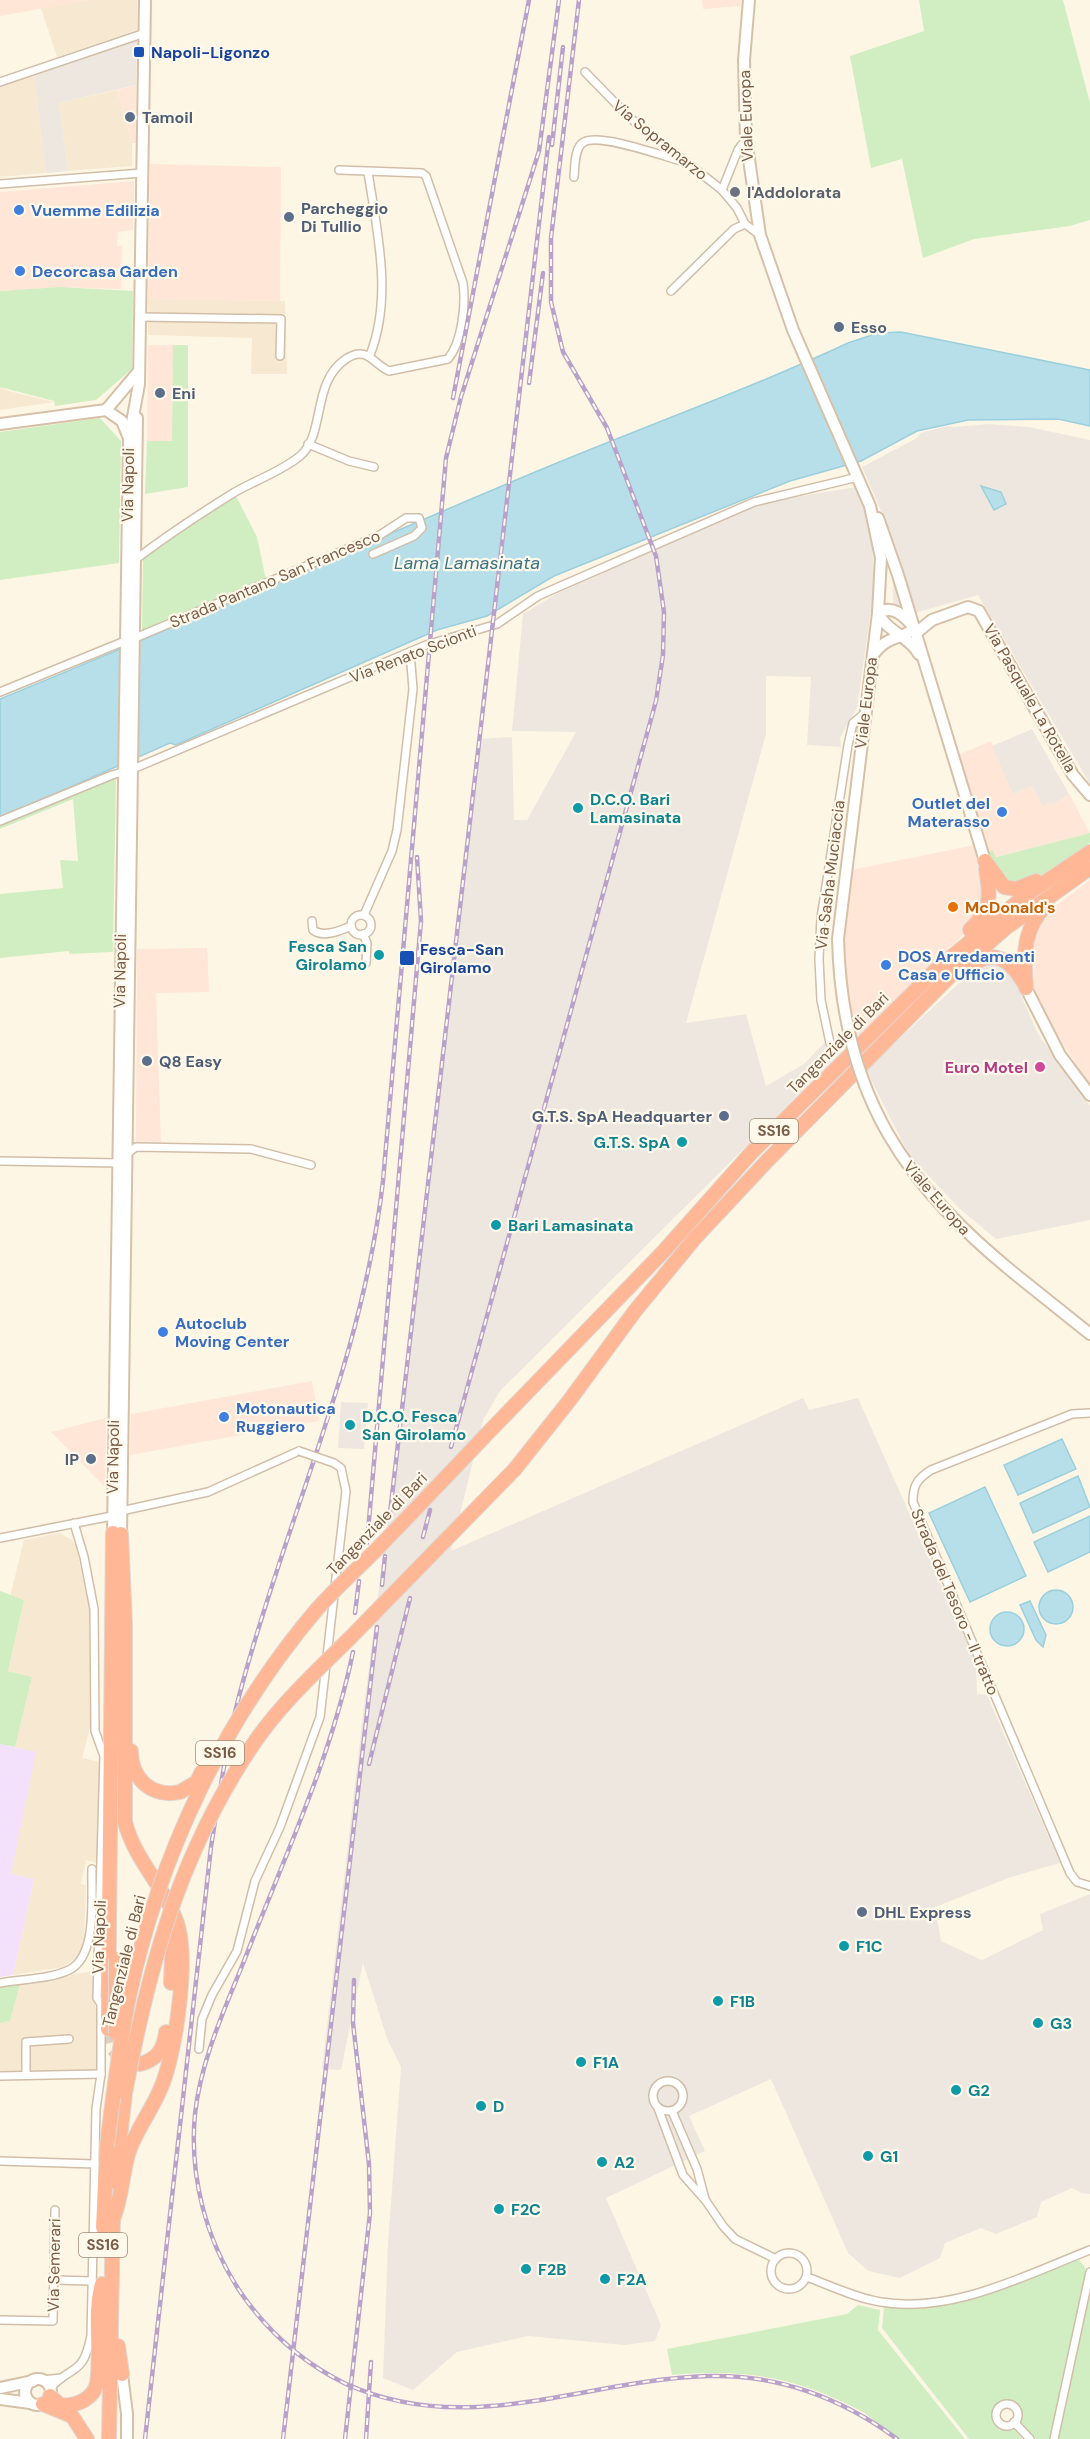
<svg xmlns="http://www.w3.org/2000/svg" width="1090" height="2439" font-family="'DM Sans',sans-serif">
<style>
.residential{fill:#f7e8d1}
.commercial{fill:#ffe6d7}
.industrial{fill:#eee7df}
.education{fill:#f3e0fb}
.green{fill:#d0eec1}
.water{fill:#b6dfea;stroke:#9bcfdd;stroke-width:1.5}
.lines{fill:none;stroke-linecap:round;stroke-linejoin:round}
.highway-tunnel{stroke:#ddd0bc;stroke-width:14;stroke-dasharray:14 7;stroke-linecap:butt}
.street-casing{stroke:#d1bea8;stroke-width:10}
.secondary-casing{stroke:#d7c0a8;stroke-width:14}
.highway-casing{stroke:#dfd8d3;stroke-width:16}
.street{stroke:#fff;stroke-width:7}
.secondary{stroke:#fff;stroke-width:10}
.highway{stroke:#ffb795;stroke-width:14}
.rail-casing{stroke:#b9a1ca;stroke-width:4.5}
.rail{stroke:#fff9ec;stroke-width:2;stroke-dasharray:7;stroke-linecap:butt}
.street-bridge-casing{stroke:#d1bea8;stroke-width:10;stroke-linecap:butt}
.secondary-bridge-casing{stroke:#d7c0a8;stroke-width:14;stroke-linecap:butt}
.highway-bridge-casing{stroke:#dfd8d3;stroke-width:16;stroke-linecap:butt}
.street-bridge{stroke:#fff;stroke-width:7}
.secondary-bridge{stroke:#fff;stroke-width:10}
.highway-bridge{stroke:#ffb795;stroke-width:14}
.transit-dot{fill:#1a4fb4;stroke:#fff9ec;stroke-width:2}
.service-dot{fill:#5c6f8a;stroke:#fff9ec;stroke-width:2}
.worship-dot{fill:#6b7280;stroke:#fff9ec;stroke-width:2}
.shop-dot{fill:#3f7fe0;stroke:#fff9ec;stroke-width:2}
.culture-dot{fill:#0f9aa8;stroke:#fff9ec;stroke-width:2}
.food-dot{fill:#e8710a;stroke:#fff9ec;stroke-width:2}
.hotel-dot{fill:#d1479c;stroke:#fff9ec;stroke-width:2}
.labels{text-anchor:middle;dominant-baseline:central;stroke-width:4.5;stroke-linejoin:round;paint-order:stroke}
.shield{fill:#fff9ec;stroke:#a28b78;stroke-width:1.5}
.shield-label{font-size:15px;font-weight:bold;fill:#7a5c46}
.transit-label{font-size:16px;font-weight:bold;fill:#164399;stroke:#fff9ec;text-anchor:start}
.street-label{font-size:16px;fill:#7a5c46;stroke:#fff9ec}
.service-label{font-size:16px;font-weight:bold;fill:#4e5e75;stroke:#fff9ec;text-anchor:start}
.worship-label{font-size:16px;font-weight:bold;fill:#5b616d;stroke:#fff9ec;text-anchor:start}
.shop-label{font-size:16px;font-weight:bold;fill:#366cbe;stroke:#fff9ec;text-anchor:start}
.culture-label{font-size:16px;font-weight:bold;fill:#0d838f;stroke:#fff9ec;text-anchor:start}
.food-label{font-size:16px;font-weight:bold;fill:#c56008;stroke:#fff9ec;text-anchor:start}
.hotel-label{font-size:16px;font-weight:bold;fill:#b23c85;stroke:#fff9ec;text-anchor:end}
.water-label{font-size:18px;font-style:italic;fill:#3b7788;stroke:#fff9ec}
</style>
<rect width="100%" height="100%" fill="#fef6e4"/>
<g class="residential">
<polygon points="88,0 137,0 137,30 57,57 41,8"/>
<polygon points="34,76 46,173 0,177 0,87"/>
<polygon points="117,90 132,143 132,166 68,171 59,103"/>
<polygon points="148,299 285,301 287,374 251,374 252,338 148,335"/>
<polygon points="0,387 9,391 54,402 0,410"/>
<polygon points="59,1533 72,1540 76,1546 89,1607 90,1728 82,1758 100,1762 97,1863 86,1860 81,1884 86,1885 84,1943 80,1955 63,1967 13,1975 34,1879 11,1874 35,1753 15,1747 32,1677 8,1671 24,1600 10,1597 24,1540"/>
<polygon points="94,1971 95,2007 101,2006 100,2070 0,2073 0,2023 10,2021 20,1984"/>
</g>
<g class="commercial">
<polygon points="0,0 89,0 0,16"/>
<polygon points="702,0 741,0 740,6 703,9"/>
<polygon points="136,85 136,143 132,143 117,90"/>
<polygon points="150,164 281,167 280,301 148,299"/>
<polygon points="134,181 133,230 118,232 117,246 122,246 121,289 60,287 0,291 0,192"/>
<polygon points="148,345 173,345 172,441 147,441"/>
<polygon points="991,741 1013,794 1032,786 1053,805 1069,794 1090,833 995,857 988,853 958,755"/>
<polygon points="975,845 986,889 974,924 855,1040 848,1009 844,952 851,870"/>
<polygon points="1090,880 1090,1085 1049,1023 1037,998 1030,975 1029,946 1045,914"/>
<polygon points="207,948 209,992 156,993 161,1145 136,1145 137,949"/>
<polygon points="312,1381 319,1421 130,1455 131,1414"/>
<polygon points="106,1418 105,1487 51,1432"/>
</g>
<g class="industrial">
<polygon points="137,40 136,85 59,103 68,171 46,173 34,76"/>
<polygon points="989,424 1029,427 1090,440 1090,784 978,595 894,619 891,534 862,467 917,438 921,433 948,426 954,427"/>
<polygon points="856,487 869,515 875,582 857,708 840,738 841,747 807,745 811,677 766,676 766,734 686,1023 746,1014 766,1086 804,1064 825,1042 833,1040 841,1052 500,1391 483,1420 451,1551 803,1398 809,1410 858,1398 976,1663 977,1694 987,1695 1060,1863 1011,1877 935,1907 941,1941 982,1960 1043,1930 1040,1914 1090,1894 1090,2194 1081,2193 1072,2188 1041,2202 1037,2217 996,2234 981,2228 945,2243 940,2258 900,2278 868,2271 848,2253 771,2079 689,2116 705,2151 606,2198 661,2325 655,2341 624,2345 528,2336 457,2352 413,2390 383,2378 388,2243 401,2067 388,2041 363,1963 341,2070 322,2069 363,1715 411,1332 479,739 512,737 514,820 527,820 576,732 512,731 523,614 556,594 759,503"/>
<polygon points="1032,729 1069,794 1053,805 1050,802 1043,806 1032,786 1013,794 992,746"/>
<polygon points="988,960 1013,977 1038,1034 1090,1106 1090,1220 996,1239 960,1209 909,1155 866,1070 973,970"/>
<polygon points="341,1402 368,1403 364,1449 338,1448"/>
</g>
<polygon class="education" points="0,1744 36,1752 11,1874 34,1879 13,1975 0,1977"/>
<g class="green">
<polygon points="919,0 1063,0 1090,103 1090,220 1070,226 974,239 923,258 902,159 871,168 850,56 924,31"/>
<polygon points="60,287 133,291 132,369 96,400 55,406 54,401 0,387 0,291"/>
<polygon points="173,345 188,345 188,487 145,494 147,441 172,441"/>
<polygon points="100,418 121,441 119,563 0,580 0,432"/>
<polygon points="236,496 257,537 266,580 142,633 143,557"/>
<polygon points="116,777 113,952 69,954 69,951 0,958 0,894 63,888 60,860 78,861 73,799 0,829 0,824"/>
<polygon points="1090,833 1090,843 1028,884 1018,887 997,876 988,853 992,850 996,857"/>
<polygon points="0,1591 24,1600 8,1671 32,1677 15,1747 0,1744"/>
<polygon points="20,1984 10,2021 0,2023 0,1987"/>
<polygon points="1079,2260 1085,2267 1085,2276 1051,2439 1036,2439 1019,2420 1020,2411 1010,2400 997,2404 993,2411 993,2419 1001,2428 1012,2427 1022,2439 969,2439 882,2328 884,2307 967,2300"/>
<polygon points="1090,2281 1090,2439 1057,2439"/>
<path d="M858 2305 880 2310 878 2330 965 2439C952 2439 910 2439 900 2439 886 2433 873 2417 859 2410 794 2376 744 2369 672 2375L667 2349 847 2314Z"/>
</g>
<g class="water">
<path d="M901 332 1090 370V426L1058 419 968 420 917 431 861 461 790 481 554 576 487 616 437 630 176 745 170 743 0 818V699C177 627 352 549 528 475 634 430 743 392 848 343L878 333Z"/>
<polygon points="981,486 1001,492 1006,504 994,510"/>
<polygon points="1062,1439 1076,1469 1018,1495 1004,1465"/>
<polygon points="1078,1476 1090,1507 1033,1533 1020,1503"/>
<polygon points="985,1487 1026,1576 970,1602 929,1513"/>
<polygon points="1090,1516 1090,1552 1048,1572 1034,1542"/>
<circle cx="1056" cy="1607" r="17"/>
<polygon points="1030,1601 1046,1635 1043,1647 1036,1640 1020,1605"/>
<circle cx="1007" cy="1629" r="17"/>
</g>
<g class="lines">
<polyline class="highway-tunnel" points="108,2029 113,2049 123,2061"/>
<g class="street-casing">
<g id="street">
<polyline points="585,72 630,118 722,190 737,208 745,224 760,235"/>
<polyline points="0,82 145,33"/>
<path d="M368 172C377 231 393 297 370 355"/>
<path d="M574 177C575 168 574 147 584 142 600 133 663 156 681 161"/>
<polyline points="0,184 142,173"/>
<polyline points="722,190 738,150 746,139"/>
<polyline points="671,291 734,229 745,224"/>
<polyline points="141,317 281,319 280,356"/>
<polyline points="308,444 349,461 374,467"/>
<path d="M136 559C168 535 201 513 235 492 256 480 282 471 300 456 326 434 311 382 346 359 367 345 373 364 389 371L448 359C462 342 466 305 463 283L426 176 422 173 339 170"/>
<polyline points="135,638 380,535 406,518 419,518 422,528 414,536 373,554"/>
<polyline points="0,692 125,641"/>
<polyline points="0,821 112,775 133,769 426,645 497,624 538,596 563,585 754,502 858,477"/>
<polyline points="364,915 392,851 397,830 413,689 410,652"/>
<circle cx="361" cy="925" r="10"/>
<path d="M312 921 313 930C323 938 340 931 351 926"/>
<polyline points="363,934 367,943 366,963"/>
<polyline points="830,1043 821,1000 819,959 821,918 848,745 853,723 865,713"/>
<polyline points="128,1153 136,1147 251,1149 311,1165"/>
<polyline points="0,1161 120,1163"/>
<path d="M1090 1413 1072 1414 931 1470C917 1479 913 1485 913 1502L1070 1873 1077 1882 1090 1886"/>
<polyline points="0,1538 112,1516 121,1511 208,1492 299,1451"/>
<path d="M0 1983C22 1979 50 1979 69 1970 98 1956 91 1897 92 1869"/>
<polyline points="199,2049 202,2019 212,1995 237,1951 255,1881 280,1827 320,1717 346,1491 341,1468 334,1463"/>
<polyline points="26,2075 26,2042 69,2039"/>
<polyline points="0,2076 101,2074"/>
<circle cx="668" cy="2096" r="15"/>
<polyline points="658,2108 683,2175 706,2201 723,2226 735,2239 776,2259"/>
<polyline points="672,2111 697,2169 705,2199"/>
<polyline points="0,2161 95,2164"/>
<circle cx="789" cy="2271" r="18"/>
<path d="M807 2277C831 2286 856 2298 881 2302 952 2314 1026 2275 1090 2250"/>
<polyline points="54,2280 92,2281"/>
<polyline points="0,2320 53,2321 55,2210"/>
<polyline points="42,2380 61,2378"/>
<path d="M50 2388C73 2364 83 2376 91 2336L96 2109 101 2074V2004L97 1998 104 1756 95 1731 94 1609 84 1557 74 1523"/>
<circle cx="1007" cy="2415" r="11"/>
<polyline points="1014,2422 1030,2439"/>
<polyline points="1054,2439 1090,2272"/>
</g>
</g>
<g class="secondary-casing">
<g id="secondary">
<polyline points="749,0 744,60 746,139 760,235 793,330 870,506 881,558 878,613 838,939"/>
<polyline points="106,410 139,371"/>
<polyline points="106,410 122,421 129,438"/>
<polyline points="0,424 106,410"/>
<polyline points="878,518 898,575 985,861"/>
<path d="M878 613C887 632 909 636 919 654"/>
<polyline points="916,633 932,620 968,607 979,611 1073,775 1090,795"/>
<path d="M873 655C888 633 906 640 914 627 904 616 893 604 878 613"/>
<polyline points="1026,988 1060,1055 1090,1095"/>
<polyline points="1025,1282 1090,1334"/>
<polyline points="113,1533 129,439 139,384 145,0"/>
<polyline points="121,1534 137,418"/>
<polyline points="122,2374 127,2414 127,2439"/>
<circle cx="38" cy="2392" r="13"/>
<polyline points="0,2388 33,2381"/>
<polyline points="0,2399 30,2403"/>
</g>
</g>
<g class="highway-casing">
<g id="highway">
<polyline points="985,861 1004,887 1016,889 1036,881"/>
<path d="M970 930C991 909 991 898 986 869"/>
<path d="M971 966C994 947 1011 961 1024 983"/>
<path d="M1026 988C1023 956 1023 928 1047 904"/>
<polyline points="483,1438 663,1252 752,1152 936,970 1026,895 1090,852"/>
<polyline points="515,1469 569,1401 635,1311 695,1238 767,1161 948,978 1007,927 1090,868"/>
<path d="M131 1751C131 1779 152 1798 180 1792"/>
<polyline points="171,1983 173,1930"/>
<polyline points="108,2029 113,1533"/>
<path d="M140 2064C157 2060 164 2049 166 2032"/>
<polyline points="115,2182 125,2093"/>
<path d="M112 2222C122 2199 122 2174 129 2151 137 2129 151 2111 160 2090 176 2055 189 1958 177 1923 165 1887 135 1861 125 1822V1624L121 1534"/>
<polyline points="103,2227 107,2146"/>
<polyline points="118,2346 122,2374"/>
<path d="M50 2396 60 2405C75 2407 94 2399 97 2383 102 2350 93 2317 102 2284"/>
<polyline points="43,2404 72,2416 87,2439"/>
<polyline points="109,2439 113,2213"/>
</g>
</g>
<use href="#street" class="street"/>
<use href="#secondary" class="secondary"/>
<use href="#highway" class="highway"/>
<g class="rail-casing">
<g id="rail">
<polyline points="552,145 563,47"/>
<polyline points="529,383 543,273"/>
<polyline points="453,398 529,0"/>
<polyline points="451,1447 656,701 663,655 664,612 656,556 607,428 563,352 551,302 551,238 579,0"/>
<polyline points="390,1513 549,137"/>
<polyline points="423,1537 430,1510"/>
<polyline points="367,1543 421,921 417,857"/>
<polyline points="382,1585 385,1556"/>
<polyline points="355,1613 359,1581"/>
<path d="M353 1652C331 1759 283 1860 244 1961 224 2011 201 2060 195 2114 189 2176 206 2241 241 2293 268 2332 303 2363 346 2384 470 2439 582 2380 708 2376 777 2374 842 2398 897 2439"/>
<polyline points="369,1764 410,1598"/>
<path d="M145 2439 211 1847C220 1790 228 1733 244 1678 290 1510 363 1356 383 1181L446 458 461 397 539 151 559 0"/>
<polyline points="283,2439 377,1627"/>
<polyline points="345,2439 370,2213 369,2164 353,2023 354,1980"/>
<polyline points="366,2439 371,2362"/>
</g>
</g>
<use href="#rail" class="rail"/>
<g class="street-bridge-casing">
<polyline id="street-bridge" points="299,1451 334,1463"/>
</g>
<g class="secondary-bridge-casing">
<path id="secondary-bridge" d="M838 939C842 1096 905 1187 1025 1282"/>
</g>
<g class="highway-bridge-casing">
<g id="highway-bridge">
<polyline points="180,1792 197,1782 202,1771"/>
<polyline points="116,2033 116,1959"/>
<path d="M125 2093C149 1966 179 1855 252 1746 280 1704 318 1670 353 1635 407 1580 461 1524 515 1469"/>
<path d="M107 2146C113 2096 119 2046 129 1997 159 1856 224 1718 318 1608 336 1588 357 1569 376 1550 412 1513 447 1476 483 1438"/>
</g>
</g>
<use href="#street-bridge" class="street-bridge"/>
<use href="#secondary-bridge" class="secondary-bridge"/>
<use href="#highway-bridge" class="highway-bridge"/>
</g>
<g class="transit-dot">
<rect x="133" y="46" width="12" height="12" rx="3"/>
<rect x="399" y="950" width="16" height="16" rx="3"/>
</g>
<g class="service-dot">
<circle cx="130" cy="117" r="6"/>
<circle cx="289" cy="217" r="6"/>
<circle cx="839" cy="327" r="6"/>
<circle cx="160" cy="393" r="6"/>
<circle cx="147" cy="1061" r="6"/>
<circle cx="724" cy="1116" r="6"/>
<circle cx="91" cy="1459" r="6"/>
<circle cx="862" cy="1912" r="6"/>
</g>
<circle class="worship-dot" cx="735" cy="192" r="6"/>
<g class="shop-dot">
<circle cx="19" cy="210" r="6"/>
<circle cx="20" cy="271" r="6"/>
<circle cx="1002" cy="812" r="6"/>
<circle cx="886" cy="965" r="6"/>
<circle cx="163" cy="1332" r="6"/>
<circle cx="224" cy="1417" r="6"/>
</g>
<g class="culture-dot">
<circle cx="578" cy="808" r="6"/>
<circle cx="379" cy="955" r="6"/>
<circle cx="682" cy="1142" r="6"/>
<circle cx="496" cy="1225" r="6"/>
<circle cx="350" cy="1425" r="6"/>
<circle cx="844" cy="1946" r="6"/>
<circle cx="718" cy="2001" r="6"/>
<circle cx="1038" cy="2023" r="6"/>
<circle cx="581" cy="2062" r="6"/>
<circle cx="956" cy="2090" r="6"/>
<circle cx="481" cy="2106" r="6"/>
<circle cx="868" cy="2156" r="6"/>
<circle cx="602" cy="2162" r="6"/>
<circle cx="499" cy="2209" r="6"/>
<circle cx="526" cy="2269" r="6"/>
<circle cx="605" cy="2279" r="6"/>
</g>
<circle class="food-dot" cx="953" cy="907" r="6"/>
<circle class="hotel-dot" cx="1040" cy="1067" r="6"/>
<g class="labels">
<g class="shield">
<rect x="750" y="1119" width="48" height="24" rx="4.5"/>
<rect x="196" y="1741" width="48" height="24" rx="4.5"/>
<rect x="79" y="2233" width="48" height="24" rx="4.5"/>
</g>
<g class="shield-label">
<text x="774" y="1131">SS16</text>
<text x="220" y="1753">SS16</text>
<text x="103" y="2245">SS16</text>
</g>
<g class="transit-label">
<text x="151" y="52">Napoli-Ligonzo</text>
<text x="420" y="949">Fesca-San<tspan x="420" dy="18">Girolamo</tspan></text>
</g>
<g class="street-label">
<text transform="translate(746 116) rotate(-92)">Viale Europa</text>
<text transform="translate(660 140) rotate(39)">Via Sopramarzo</text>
<text transform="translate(128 485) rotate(-89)">Via Napoli</text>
<text transform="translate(275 579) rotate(-23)">Strada Pantano San Francesco</text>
<text transform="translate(413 654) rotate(-21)">Via Renato Scionti</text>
<text transform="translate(1030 698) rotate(60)">Via Pasquale La Rotella</text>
<text transform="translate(866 703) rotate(-83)">Viale Europa</text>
<text transform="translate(830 875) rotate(-83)">Via Sasha Muciaccia</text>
<text transform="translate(120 971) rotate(-89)">Via Napoli</text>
<text transform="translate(838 1043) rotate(-45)">Tangenziale di Bari</text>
<text transform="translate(937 1198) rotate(49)">Viale Europa</text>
<text transform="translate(113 1457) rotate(-89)">Via Napoli</text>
<text transform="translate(377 1524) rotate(-46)">Tangenziale di Bari</text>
<text transform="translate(955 1602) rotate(67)">Strada del Tesoro - II tratto</text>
<text transform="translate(99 1937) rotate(-88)">Via Napoli</text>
<text transform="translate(124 1961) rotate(-76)">Tangenziale di Bari</text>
<text transform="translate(54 2265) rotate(-89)">Via Semerari</text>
</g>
<g class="service-label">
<text x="142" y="117">Tamoil</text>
<text x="301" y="208">Parcheggio<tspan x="301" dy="18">Di Tullio</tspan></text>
<text x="851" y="327">Esso</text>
<text x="172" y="393">Eni</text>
<text x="159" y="1061">Q8 Easy</text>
<text x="712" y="1116" text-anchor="end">G.T.S. SpA Headquarter</text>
<text x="79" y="1459" text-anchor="end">IP</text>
<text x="874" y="1912">DHL Express</text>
</g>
<g class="worship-label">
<text x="747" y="192">l'Addolorata</text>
</g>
<g class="shop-label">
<text x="31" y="210">Vuemme Edilizia</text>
<text x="32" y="271">Decorcasa Garden</text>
<text x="990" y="803" text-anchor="end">Outlet del<tspan x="990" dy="18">Materasso</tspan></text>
<text x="898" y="956">DOS Arredamenti<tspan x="898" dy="18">Casa e Ufficio</tspan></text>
<text x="175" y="1323">Autoclub<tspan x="175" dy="18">Moving Center</tspan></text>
<text x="236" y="1408">Motonautica<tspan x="236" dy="18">Ruggiero</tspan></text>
</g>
<g class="culture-label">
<text x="590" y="799">D.C.O. Bari<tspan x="590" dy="18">Lamasinata</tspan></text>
<text x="367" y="946" text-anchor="end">Fesca San<tspan x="367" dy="18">Girolamo</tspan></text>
<text x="670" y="1142" text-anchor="end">G.T.S. SpA</text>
<text x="508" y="1225">Bari Lamasinata</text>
<text x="362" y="1416">D.C.O. Fesca<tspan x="362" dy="18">San Girolamo</tspan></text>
<text x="856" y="1946">F1C</text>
<text x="730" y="2001">F1B</text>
<text x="1050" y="2023">G3</text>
<text x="593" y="2062">F1A</text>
<text x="968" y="2090">G2</text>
<text x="493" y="2106">D</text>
<text x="880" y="2156">G1</text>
<text x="614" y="2162">A2</text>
<text x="511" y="2209">F2C</text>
<text x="538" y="2269">F2B</text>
<text x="617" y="2279">F2A</text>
</g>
<g class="food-label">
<text x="965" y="907">McDonald's</text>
</g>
<g class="hotel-label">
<text x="1028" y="1067">Euro Motel</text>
</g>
<g class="water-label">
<text x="467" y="563">Lama Lamasinata</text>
</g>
</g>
</svg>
